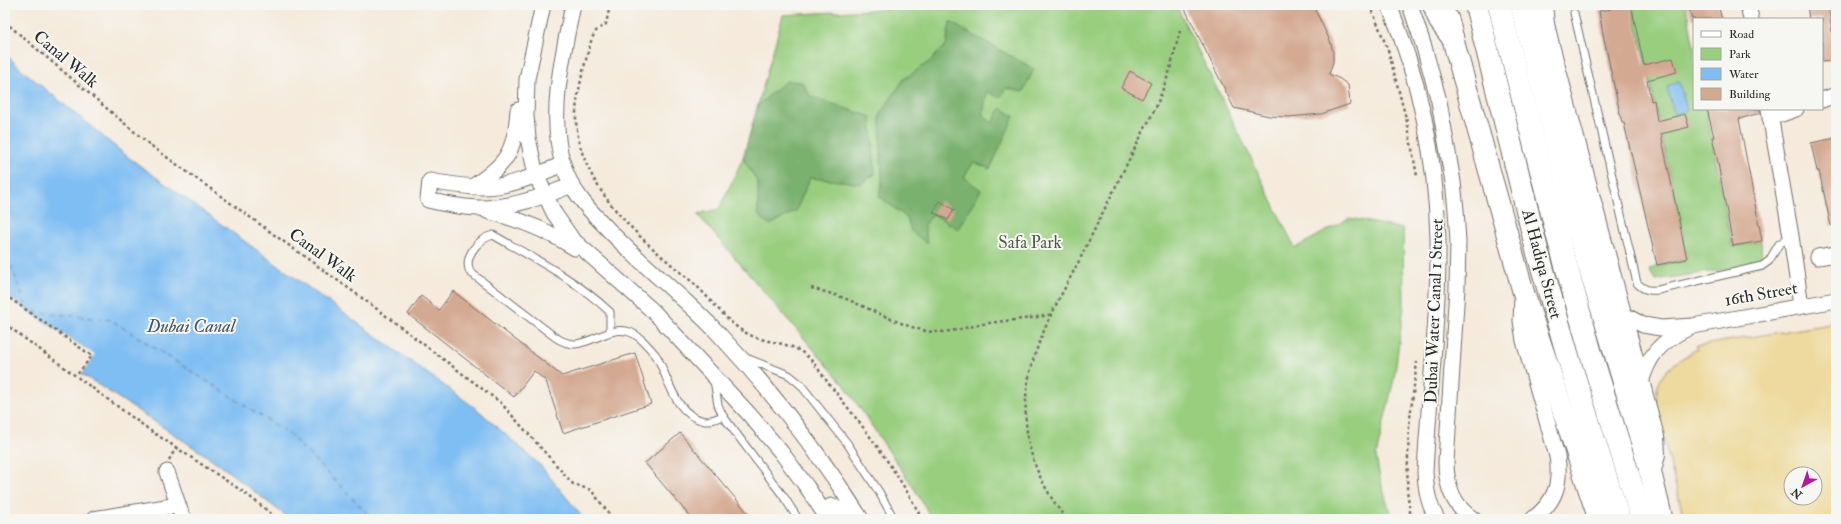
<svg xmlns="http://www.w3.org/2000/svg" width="1841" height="524" font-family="'IM FELL Double Pica',serif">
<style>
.green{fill:#99ce7f;stroke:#627c55}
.forest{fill:#7ab16e;stroke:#526e4c}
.sand{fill:#eeda9e;stroke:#8c8264;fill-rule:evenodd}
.water{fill:#7fbef3;stroke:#55748f}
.pier{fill:#f5eadc}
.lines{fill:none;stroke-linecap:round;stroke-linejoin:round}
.ferry{stroke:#445767;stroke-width:1;stroke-dasharray:5 4;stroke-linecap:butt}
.building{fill:#d4a991}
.service-casing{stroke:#726e69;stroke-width:9}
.minor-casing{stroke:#726e69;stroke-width:17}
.secondary-casing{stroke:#726e69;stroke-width:23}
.primary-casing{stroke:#726e69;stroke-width:24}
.motorway-casing{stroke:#726e69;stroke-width:24}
.path{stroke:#726e69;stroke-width:2.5;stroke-dasharray:3 3;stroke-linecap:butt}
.service{stroke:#fff;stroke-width:7}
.minor{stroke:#fff;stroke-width:15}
.secondary{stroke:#fff;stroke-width:21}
.primary{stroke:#fff;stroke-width:22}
.motorway{stroke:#fff;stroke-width:22}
.labels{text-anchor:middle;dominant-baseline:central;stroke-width:4;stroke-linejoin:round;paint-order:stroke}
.street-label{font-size:17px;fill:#2b2b2b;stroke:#f6f6f2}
.park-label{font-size:17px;fill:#4c5c44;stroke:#f6f6f2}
.water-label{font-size:18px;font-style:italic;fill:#445767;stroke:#f6f6f2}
</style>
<rect width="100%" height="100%" fill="#f6f6f2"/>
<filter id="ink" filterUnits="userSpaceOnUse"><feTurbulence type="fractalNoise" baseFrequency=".025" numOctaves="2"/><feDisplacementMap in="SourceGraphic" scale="8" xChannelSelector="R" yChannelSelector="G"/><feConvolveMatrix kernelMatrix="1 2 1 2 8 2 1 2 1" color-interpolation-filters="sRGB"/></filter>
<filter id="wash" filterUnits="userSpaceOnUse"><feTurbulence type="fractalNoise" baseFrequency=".012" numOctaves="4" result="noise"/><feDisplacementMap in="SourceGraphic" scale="16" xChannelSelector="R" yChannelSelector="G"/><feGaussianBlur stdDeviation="0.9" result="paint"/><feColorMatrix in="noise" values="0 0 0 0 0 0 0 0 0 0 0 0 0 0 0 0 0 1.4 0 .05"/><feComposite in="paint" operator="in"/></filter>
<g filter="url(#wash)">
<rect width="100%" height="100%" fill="#f5eadc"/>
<g class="green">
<polygon points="960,5 1176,5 1295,248 1350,218 1403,229 1404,306 1394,379 1376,456 1380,479 1392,519 932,519 915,490 845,386 697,214 719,209 743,158 783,15"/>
<polygon points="1632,5 1686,5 1694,47 1694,109 1706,109 1732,247 1761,241 1762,264 1655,280 1649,270 1657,266 1687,259 1657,114"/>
</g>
<g class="forest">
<polygon points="950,22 1034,69 1023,92 1006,88 1000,98 987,92 983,115 992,123 1001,108 1014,116 990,169 974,162 964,177 981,190 958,229 933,214 925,225 927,244 911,231 907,218 879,196 882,183 880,114 904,79 929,62 946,45"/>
<polygon points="786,81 802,82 810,96 871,117 875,174 860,184 849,182 810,178 796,211 770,225 758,215 758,183 743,158 758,105"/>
</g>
<path class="sand" d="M1836 323V519H1684L1657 411C1652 375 1670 366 1697 349L1696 346ZM1791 474H1815V498H1791Z"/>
<g class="water">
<polygon points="5,53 21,69 128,157 478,410 540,465 584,519 290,519 216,462 82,374 94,355 28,311 5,294"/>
<polygon points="1679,82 1687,110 1674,114 1667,86"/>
</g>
<polygon class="pier" points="5,294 28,311 95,355 82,374 81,373 92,355 27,313 5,296"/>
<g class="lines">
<polyline class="ferry" points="5,249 28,311 111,320 288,433 373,519"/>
</g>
<g id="blocks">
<g class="building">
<polygon points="1183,5 1313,5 1330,41 1333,52 1333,62 1329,74 1340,79 1348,85 1350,104 1321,114 1288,117 1269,116 1234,108"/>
<polygon points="1610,5 1631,5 1644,65 1673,58 1677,72 1647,80 1651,101 1654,100 1657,121 1685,114 1689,127 1661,134 1687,259 1657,265 1624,123 1622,123 1603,34 1599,11 1611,9"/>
<polygon points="1688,5 1718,5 1722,19 1692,19"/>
<polygon points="1807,5 1828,5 1836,60 1822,62 1822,19 1809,19"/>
<polygon points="1130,71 1151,83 1142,99 1121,88"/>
<polygon points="1707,109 1760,109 1760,113 1739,119 1762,241 1733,246 1717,158 1712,137 1714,137"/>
<polygon points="1836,138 1836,225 1831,226 1819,171 1817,171 1811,143"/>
<polygon points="940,201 954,210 948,220 933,212"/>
<polygon points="453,291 562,376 635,353 651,404 563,433 546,381 534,371 514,397 408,314 421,296 439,310"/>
<polygon points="680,433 753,519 692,519 645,463"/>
</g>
</g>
</g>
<g filter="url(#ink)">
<use href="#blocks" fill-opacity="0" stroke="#726e69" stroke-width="1"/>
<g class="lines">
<g class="service-casing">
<g id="service">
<path d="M1574 13 1637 283C1644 290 1649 291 1658 290L1762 266 1769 261 1779 244 1791 236"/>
<path d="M610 331V312C575 279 535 259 493 235 478 239 463 257 470 272L555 337C561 341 567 344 575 344 598 342 618 318 641 339 646 344 653 351 657 357 669 379 675 416 705 421 710 421 718 418 723 416"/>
<polyline points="746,358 789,375 800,384 847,443 879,492 894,519"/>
<polyline points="714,380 718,405 723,416 784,497 798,519"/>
</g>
</g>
<g class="minor-casing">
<g id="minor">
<polyline points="543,5 527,79 526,116 528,138 536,175 554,213 572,239 653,311 749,414 781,452 807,487 828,519"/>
<path d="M573 5C563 54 548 115 563 164 570 189 587 208 605 226 640 264 682 295 717 332 771 390 819 452 861 519"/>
<path d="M1389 5C1419 78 1436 159 1438 238 1439 316 1429 394 1425 472 1426 489 1428 504 1437 519"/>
<path d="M1410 5 1424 47 1439 101 1453 182 1456 210 1458 242 1457 288 1446 462C1446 485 1453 506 1473 519"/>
<polyline points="1748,5 1751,19"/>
<polyline points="1822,100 1836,95"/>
<polyline points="1769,109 1791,236 1801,306"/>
<polyline points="1770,118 1796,109"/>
<path d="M563 164C537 175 511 187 482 187 465 187 447 184 430 181L428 200C444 204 460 207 477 208 509 209 543 197 572 185"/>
<path d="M472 187C507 164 515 152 518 110"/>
<path d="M487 211C519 219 547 230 575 248"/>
<polyline points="1818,257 1836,254"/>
<path d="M1522 298 1521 321 1524 341 1557 456C1561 484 1556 501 1533 519"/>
<polyline points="1619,312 1643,325 1661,328 1693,326 1836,300"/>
<path d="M1640 386C1648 355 1660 342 1688 328"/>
<polyline points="167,472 183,519"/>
<polyline points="826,516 827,509 831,506 836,507 846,519"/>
<polyline points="94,519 178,505"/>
</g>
</g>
<g class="secondary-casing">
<g id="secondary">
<polyline points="1521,5 1578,231 1650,470 1662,519"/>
<polyline points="1448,19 1456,51 1523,291 1599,519"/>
</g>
</g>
<g class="primary-casing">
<g id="primary">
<polyline points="1476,5 1537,250 1570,363 1619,519"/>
<polyline points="1499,5 1559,241 1592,357 1642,519"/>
</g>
</g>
<g class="motorway-casing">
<g id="motorway">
<polyline points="1434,5 1440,21 1452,37"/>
<polyline points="1541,5 1543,24 1548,45 1653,437 1654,454 1650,470"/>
</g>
</g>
<g class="path">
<path d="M610 5 606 24 596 31 592 38C586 59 575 97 576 119 579 189 642 240 691 281 709 296 727 323 746 333 763 343 784 341 800 351 812 358 821 373 829 384 863 426 897 470 922 519"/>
<polyline points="1370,5 1388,50 1407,122 1417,176"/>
<polyline points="5,22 150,145 373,306 501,403 573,484 591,490 613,519"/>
<path d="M811 288C822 291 833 294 844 298 871 309 897 324 926 331 947 335 968 326 989 323 1010 320 1032 319 1053 314"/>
<polyline points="5,295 92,356 76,376"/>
<polyline points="5,324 151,431 245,493 278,519"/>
<polyline points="169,460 176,448"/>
<path d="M1066 519C1038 481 1023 447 1026 399 1029 349 1058 302 1080 259 1105 208 1130 157 1156 107L1169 73 1180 31"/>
<polyline points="1411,519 1407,490 1409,426 1417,362"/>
</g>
<use href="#service" class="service"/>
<use href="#minor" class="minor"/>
<use href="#secondary" class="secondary"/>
<use href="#primary" class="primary"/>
<use href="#motorway" class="motorway"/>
</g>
</g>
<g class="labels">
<g class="street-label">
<text transform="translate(66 59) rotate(40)">Canal Walk</text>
<text transform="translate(323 255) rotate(36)">Canal Walk</text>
<text transform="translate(1542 264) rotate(75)">Al Hadiqa Street</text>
<text transform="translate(1761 294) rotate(-10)">16th Street</text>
<text transform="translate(1434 311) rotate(-88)">Dubai Water Canal 1 Street</text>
</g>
<g class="park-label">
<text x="1030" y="242">Safa Park</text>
</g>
<g class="water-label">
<text x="191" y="326">Dubai Canal</text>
</g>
</g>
<rect width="1841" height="524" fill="none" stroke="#f6f6f2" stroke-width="20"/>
<rect x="1693" y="18" width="130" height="92" fill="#f6f6f2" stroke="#a5a5a2"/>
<rect x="1701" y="31" width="20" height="6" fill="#ffffff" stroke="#a5a5a2"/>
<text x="1729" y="38" font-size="12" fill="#2b2b2b">Road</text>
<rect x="1701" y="48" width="20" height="12" fill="#99ce7f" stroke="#a5a5a2"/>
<text x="1729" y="58" font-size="12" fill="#2b2b2b">Park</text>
<rect x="1701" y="68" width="20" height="12" fill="#7fbef3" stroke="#a5a5a2"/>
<text x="1729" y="78" font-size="12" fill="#2b2b2b">Water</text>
<rect x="1701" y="88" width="20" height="12" fill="#d4a991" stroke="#a5a5a2"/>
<text x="1729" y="98" font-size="12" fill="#2b2b2b">Building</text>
<g transform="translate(1803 486) rotate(220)"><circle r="19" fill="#f6f6f2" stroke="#a5a5a2"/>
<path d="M0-3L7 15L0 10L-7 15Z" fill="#b5179e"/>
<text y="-6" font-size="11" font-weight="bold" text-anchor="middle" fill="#2b2b2b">N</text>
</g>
</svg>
